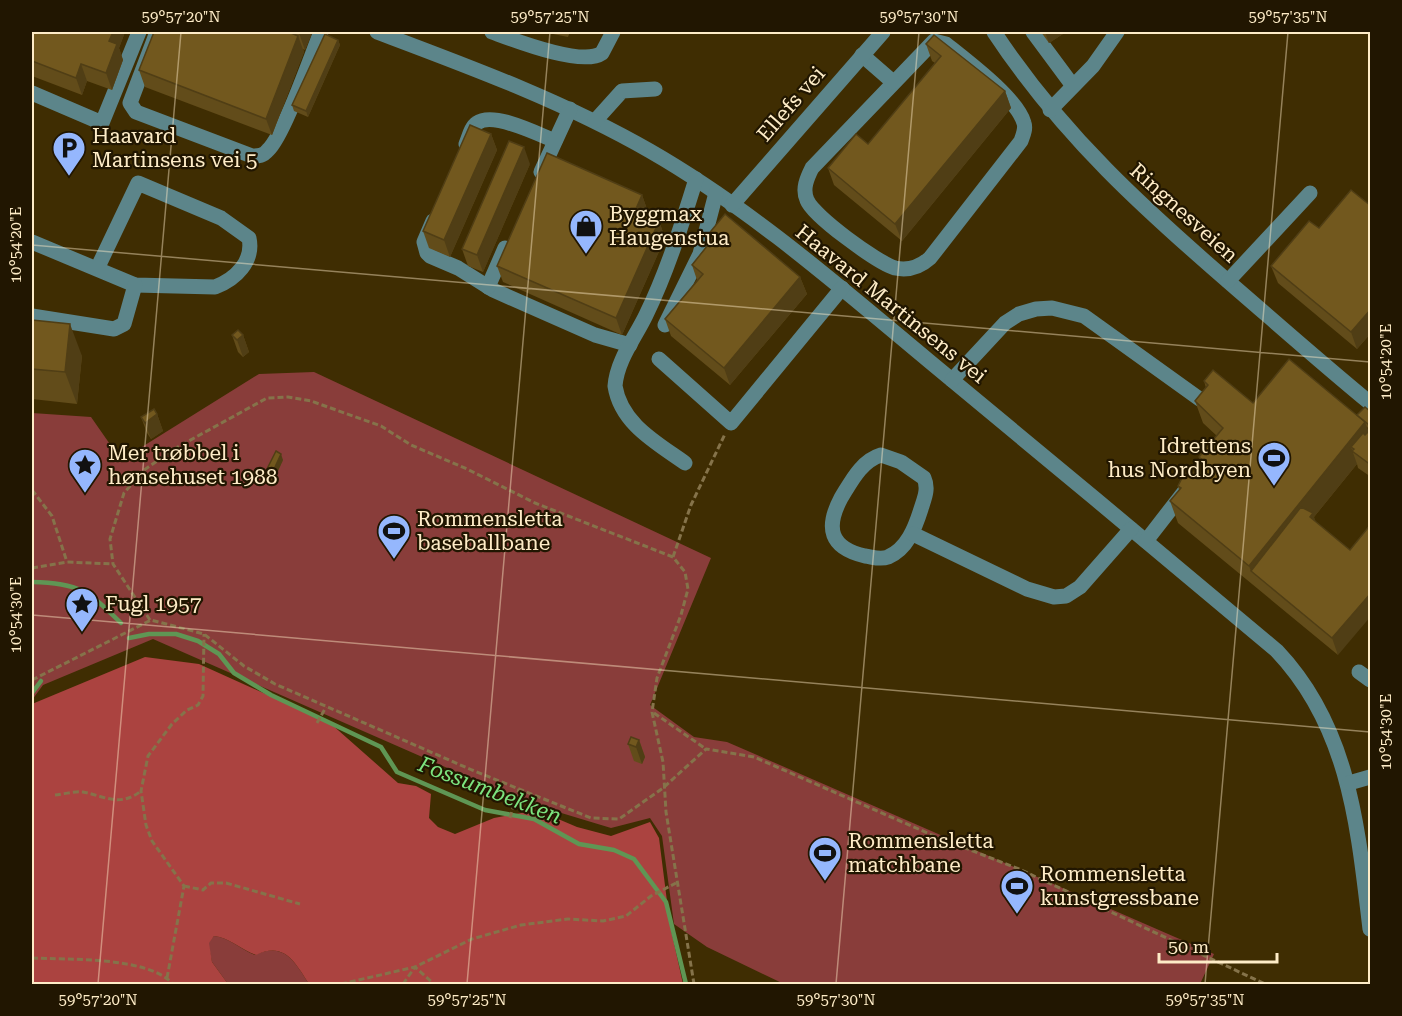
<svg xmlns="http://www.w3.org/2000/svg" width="1402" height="1016" font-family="'Roboto Serif',serif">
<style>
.green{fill:#893d3a}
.forest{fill:#ab4340}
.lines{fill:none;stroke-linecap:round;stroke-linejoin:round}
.stream{stroke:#5f9654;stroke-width:4.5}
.path{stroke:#85734a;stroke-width:3;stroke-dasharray:6 3;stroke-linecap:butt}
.minor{stroke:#5c858a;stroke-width:15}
.wall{fill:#624c1a}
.shaded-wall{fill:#503e15}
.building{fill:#72581e;stroke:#503e15;stroke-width:1.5}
.ticks{fill:none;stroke:#feecc7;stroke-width:1.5;stroke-opacity:0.45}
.labels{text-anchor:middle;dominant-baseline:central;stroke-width:4.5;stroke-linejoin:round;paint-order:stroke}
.street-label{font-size:21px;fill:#feecc7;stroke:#211601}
.poi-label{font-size:21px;fill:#feecc7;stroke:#211601;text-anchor:start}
.water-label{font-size:22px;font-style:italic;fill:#7ce37e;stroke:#211601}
.neatline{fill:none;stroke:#feecc7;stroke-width:2}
.ticks-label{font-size:15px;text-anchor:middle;fill:#feecc7}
</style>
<rect width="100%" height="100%" fill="#3f2d02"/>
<g class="green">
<polygon points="314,372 711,558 650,705 694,737 727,742 1214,954 1200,984 784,984 707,947 674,924 662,836 650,818 611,828 525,802 153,639 43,685 32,700 32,413 91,417 121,460 259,374"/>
<path d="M214 936C229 937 241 950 255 955 284 941 295 962 309 984H228L212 962 208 943Z"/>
</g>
<path class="forest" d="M145 657 199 664 330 723 398 783 416 786 431 794 429 818 438 827 455 834 494 818 537 810 577 827 611 836 650 822 659 838 670 925 683 984H309C295 962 284 941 256 955 241 950 229 937 214 936L209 943 212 962 228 984H32V704Z"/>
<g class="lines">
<g class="stream">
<path d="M32 582C80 583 88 591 121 623"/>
<polyline points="129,638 149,634 176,634 198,641 219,654 234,673 271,695 381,747 397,772 485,810 534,819 579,844 614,850 634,859 666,902 686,984"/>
<polyline points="32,693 41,681"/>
</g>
<g class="path">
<polyline points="32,490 52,516 67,562"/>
<polyline points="673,557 691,505 725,434"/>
<polyline points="32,568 67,562 113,564"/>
<polyline points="150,620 113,564 110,539 124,493 144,470 176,448 267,398 288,397 311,401 381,426 411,445 467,469 535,503 673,557 685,572 688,589 681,615 657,678 652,712 663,762 666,812 694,984"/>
<polyline points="32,680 151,620 204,634 244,666 275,684 472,770 591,818 619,819 663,788 706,749 754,757 932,835 1019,869 1265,984"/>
<polyline points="654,713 706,749"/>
<polyline points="317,723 326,707"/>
<path d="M55 795C64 794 75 791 83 792 107 797 120 807 141 791"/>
<polyline points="510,818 519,789"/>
<polyline points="184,886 203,890 211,883 226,883 300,904"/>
<path d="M32 958C69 960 147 956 173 984"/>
<polyline points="167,978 184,886 152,841 146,825 141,791 148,756 172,724 187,710 198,705 203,696 204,634"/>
<polyline points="341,984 415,967 472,939 521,925 568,919 603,921 626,916 651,896 676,883"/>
<polyline points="403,984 415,967 434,984"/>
</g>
<g class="minor">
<path d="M157 32 130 103 136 112 252 156C259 156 263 156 268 150 284 135 311 56 321 32"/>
<path d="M377 32C470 67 563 101 650 151 751 209 840 287 929 361 1045 457 1162 554 1277 651 1350 728 1358 829 1370 929"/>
<path d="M492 32C514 40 582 67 602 53L613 32"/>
<path d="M994 32C1063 136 1144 209 1238 290 1282 328 1325 366 1370 403"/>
<polyline points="1033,32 1073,86"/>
<path d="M934 41 946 44C967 61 1017 98 1024 123 1026 129 1023 135 1021 141L930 258C920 267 909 271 895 268 878 263 813 216 807 200 802 189 807 178 812 168Z"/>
<polyline points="862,55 893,82"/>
<polyline points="32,93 102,123 139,32"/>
<polyline points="1050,110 1093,66 1117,32"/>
<polyline points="595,121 622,91 655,89"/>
<path d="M466 144C469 137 471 127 477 123 493 111 538 134 555 141"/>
<polyline points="541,172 570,109"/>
<polyline points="732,205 883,32"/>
<polyline points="433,221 424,242 427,253 430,256 458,268 493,290 595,335 630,345"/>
<path d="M32 242 135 285 215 287C236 279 254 261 249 238L221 218 138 183 97 269"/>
<polyline points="1228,281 1310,193"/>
<polyline points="488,287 505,248"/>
<polyline points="32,316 114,329 124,324 135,285"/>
<polyline points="665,325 700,254 716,193"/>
<polyline points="659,359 731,423 842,288"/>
<polyline points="952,380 1005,323 1019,314 1036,309 1052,308 1084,316 1201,400"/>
<path d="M881 455 901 462 924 478C929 489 924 499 921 509 915 528 907 549 888 557 880 560 873 557 865 556 830 548 825 528 841 498 851 482 861 461 881 455Z"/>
<path d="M685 463C657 443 621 424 615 386 617 360 635 338 646 315 667 272 682 224 696 179"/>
<polyline points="913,534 1027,589 1054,597 1066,596 1080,587 1131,529"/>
<polyline points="1146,541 1184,492"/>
<polyline points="1359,672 1370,680"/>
<polyline points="1349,783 1370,777"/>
</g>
</g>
<g class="wall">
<polygon points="32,32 125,32 119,48 123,60 112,90 87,81 82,95 32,76"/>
<polygon points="154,32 310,32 311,35 305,50 303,49 304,52 272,135 145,87 139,70"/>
<polygon points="543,32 570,32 568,37"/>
<polygon points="1041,32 1066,32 1049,43"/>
<polygon points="338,40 340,45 308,117 294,111 292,105"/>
<polygon points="926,44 1005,91 1011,108 902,241 834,185 828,168 868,144 935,63 932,61"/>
<polygon points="491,134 497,150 450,257 429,248 423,231"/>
<polygon points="530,164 483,272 468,266 462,249"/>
<polygon points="642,195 648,212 646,216 659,221 665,238 622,335 503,282 497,266"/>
<polygon points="1371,206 1371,333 1357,349 1278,283 1271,266 1319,228"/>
<polygon points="707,236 800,277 807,294 730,385 671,336 665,319 697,280 692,265 709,243"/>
<polygon points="32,320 82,356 77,404 32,399"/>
<polygon points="232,335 243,335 249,352 243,357 238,352"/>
<polygon points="1204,381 1253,403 1358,417 1371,412 1371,429 1370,430 1367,427 1368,432 1371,430 1371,477 1358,468 1357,464 1314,517 1338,655 1178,523 1170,501 1179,490 1178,486 1193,473 1202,464 1199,457 1217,436 1203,423 1195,401 1206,388"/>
<polygon points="157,414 163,431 151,439 147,433 141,417"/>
<polygon points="283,460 271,486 265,483 263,477"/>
<polygon points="639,740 645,757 642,764 634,761 628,744"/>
</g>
<g class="shaded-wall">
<polygon points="113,32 125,32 119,48 123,60 112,90 106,73 109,41"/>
<polygon points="291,32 296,41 298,36 304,52 272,135 266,119"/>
<polygon points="300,32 310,32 311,35 305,50 299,33"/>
<polygon points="1045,32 1066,32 1049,43"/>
<polygon points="338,40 340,45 308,117 306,111"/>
<polygon points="81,64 87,81 82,95 76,78"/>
<polygon points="1005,91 1011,108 902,241 895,224"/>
<polygon points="491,134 497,150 450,257 444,240"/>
<polygon points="524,147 530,164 483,272 477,255"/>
<polygon points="642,195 648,212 641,227 635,211"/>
<polygon points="659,221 665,238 622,335 616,318"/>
<polygon points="800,277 807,294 730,385 724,368"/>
<polygon points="1371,309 1371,333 1357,349 1351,332"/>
<polygon points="70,324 82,356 77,404 65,372"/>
<polygon points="243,335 249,352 243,357 237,340"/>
<polygon points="157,414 163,431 151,439 145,423"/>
<polygon points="1371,421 1371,429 1370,430 1368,424"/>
<polygon points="1365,422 1371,438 1354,449 1351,447 1357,464 1314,517 1319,530 1251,571 1249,566"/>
<polygon points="281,454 283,460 271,486 269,480"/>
<polygon points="1371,593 1371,616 1338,655 1332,638"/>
<polygon points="639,740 645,757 642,764 636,747"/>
</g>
<g class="building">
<polygon points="32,32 113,32 109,41 117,44 106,73 81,64 76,78 32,61"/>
<polygon points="154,32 291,32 291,33 298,36 266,119 139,70"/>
<polygon points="325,34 338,40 306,111 292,105"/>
<polygon points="934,35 1005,91 895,224 828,168 856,134 868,144 941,56 926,44"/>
<polygon points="470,125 491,134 444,240 423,231"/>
<polygon points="509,141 524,147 477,255 462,249"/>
<polygon points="547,153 642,195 635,211 659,221 616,318 497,266"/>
<polygon points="1351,190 1371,206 1371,309 1351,332 1271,266 1309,221 1319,228"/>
<polygon points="725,214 800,277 724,368 665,319 703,274 692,265 712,240 707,236"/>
<polygon points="32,320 70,324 65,372 32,369"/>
<polygon points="238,330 243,335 237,340 232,335"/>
<polygon points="1289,359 1365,422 1249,566 1170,501 1181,488 1178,486 1187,468 1193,473 1204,462 1199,457 1223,428 1195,401 1208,385 1204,381 1213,370 1253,403"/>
<polygon points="1365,407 1371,412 1371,421 1368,424 1357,415"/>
<polygon points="154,409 157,414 145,423 141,417"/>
<polygon points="1370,430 1371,430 1371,465 1352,451 1354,449 1351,447 1363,433 1365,435"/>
<polygon points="276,451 281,454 269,480 263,477"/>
<polygon points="1301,507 1313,513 1310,517 1350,550 1371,524 1371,593 1332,638 1251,571"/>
<polygon points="631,737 639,740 636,747 628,744"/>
</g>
<path class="ticks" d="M32 245 1370 362M32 615 1370 732M98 984 181 32M467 984 550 32M836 984 919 32M1205 984 1288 32"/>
<defs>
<g id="parking-pin" transform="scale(1.725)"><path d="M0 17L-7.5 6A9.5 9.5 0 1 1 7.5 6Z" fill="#95b7fd" stroke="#211601"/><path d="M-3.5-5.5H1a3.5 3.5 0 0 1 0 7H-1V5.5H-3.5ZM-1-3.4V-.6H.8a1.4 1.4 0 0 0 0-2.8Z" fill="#111"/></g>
<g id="shop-pin" transform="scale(1.725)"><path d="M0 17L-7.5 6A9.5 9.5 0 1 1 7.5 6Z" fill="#95b7fd" stroke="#211601"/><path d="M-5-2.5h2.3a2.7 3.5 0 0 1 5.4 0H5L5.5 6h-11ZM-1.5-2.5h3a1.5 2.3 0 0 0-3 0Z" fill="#111"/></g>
<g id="stadium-pin" transform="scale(1.725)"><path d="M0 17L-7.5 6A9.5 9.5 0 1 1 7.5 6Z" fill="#95b7fd" stroke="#211601"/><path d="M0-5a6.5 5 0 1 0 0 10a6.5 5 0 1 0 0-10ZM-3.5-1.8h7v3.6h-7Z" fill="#111"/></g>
<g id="sight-pin" transform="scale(1.725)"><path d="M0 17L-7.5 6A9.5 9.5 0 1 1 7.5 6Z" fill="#95b7fd" stroke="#211601"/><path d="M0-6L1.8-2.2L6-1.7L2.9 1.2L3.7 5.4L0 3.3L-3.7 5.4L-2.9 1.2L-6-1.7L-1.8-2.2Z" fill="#111"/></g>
</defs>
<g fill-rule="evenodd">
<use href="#parking-pin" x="69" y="148"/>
<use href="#shop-pin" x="586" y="226"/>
<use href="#stadium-pin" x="1274" y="458"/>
<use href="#sight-pin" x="85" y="465"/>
<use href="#stadium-pin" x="394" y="531"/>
<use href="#sight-pin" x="82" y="604"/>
<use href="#stadium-pin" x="825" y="853"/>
<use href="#stadium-pin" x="1017" y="886"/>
</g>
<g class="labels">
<g class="street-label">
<text transform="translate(791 104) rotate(-49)">Ellefs vei</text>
<text transform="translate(1184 213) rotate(42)">Ringnesveien</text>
<text transform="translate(891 304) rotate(39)">Haavard Martinsens vei</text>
</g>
<g class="poi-label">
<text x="92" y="136">Haavard<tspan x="92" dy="24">Martinsens vei 5</tspan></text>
<text x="609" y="214">Byggmax<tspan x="609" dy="24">Haugenstua</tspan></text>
<text x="1251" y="446" text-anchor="end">Idrettens<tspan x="1251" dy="24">hus Nordbyen</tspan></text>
<text x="108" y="453">Mer trøbbel i<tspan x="108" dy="24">hønsehuset 1988</tspan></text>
<text x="417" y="519">Rommensletta<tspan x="417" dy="24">baseballbane</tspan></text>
<text x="105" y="604">Fugl 1957</text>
<text x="848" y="841">Rommensletta<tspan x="848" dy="24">matchbane</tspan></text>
<text x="1040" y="874">Rommensletta<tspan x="1040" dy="24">kunstgressbane</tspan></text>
</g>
<g class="water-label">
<text transform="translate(490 790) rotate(21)">Fossumbekken</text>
</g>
</g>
<rect width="1402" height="1016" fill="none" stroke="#211601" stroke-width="66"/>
<path d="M1159 953v9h118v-9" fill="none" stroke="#feecc7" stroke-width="3"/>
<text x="1168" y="953" font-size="18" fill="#feecc7" stroke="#211601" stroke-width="4.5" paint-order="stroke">50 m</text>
<rect x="33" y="33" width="1336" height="950" class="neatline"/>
<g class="ticks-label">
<text x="181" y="22">59°57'20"N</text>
<text x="550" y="22">59°57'25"N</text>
<text x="919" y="22">59°57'30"N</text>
<text x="1288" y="22">59°57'35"N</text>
<text transform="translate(16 245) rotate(-90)" y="5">10°54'20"E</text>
<text transform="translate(1386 362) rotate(-90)" y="5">10°54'20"E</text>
<text transform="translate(16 615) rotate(-90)" y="5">10°54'30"E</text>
<text transform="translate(1386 732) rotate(-90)" y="5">10°54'30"E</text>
<text x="98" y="1005">59°57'20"N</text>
<text x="467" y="1005">59°57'25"N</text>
<text x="836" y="1005">59°57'30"N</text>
<text x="1205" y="1005">59°57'35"N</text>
</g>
</svg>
